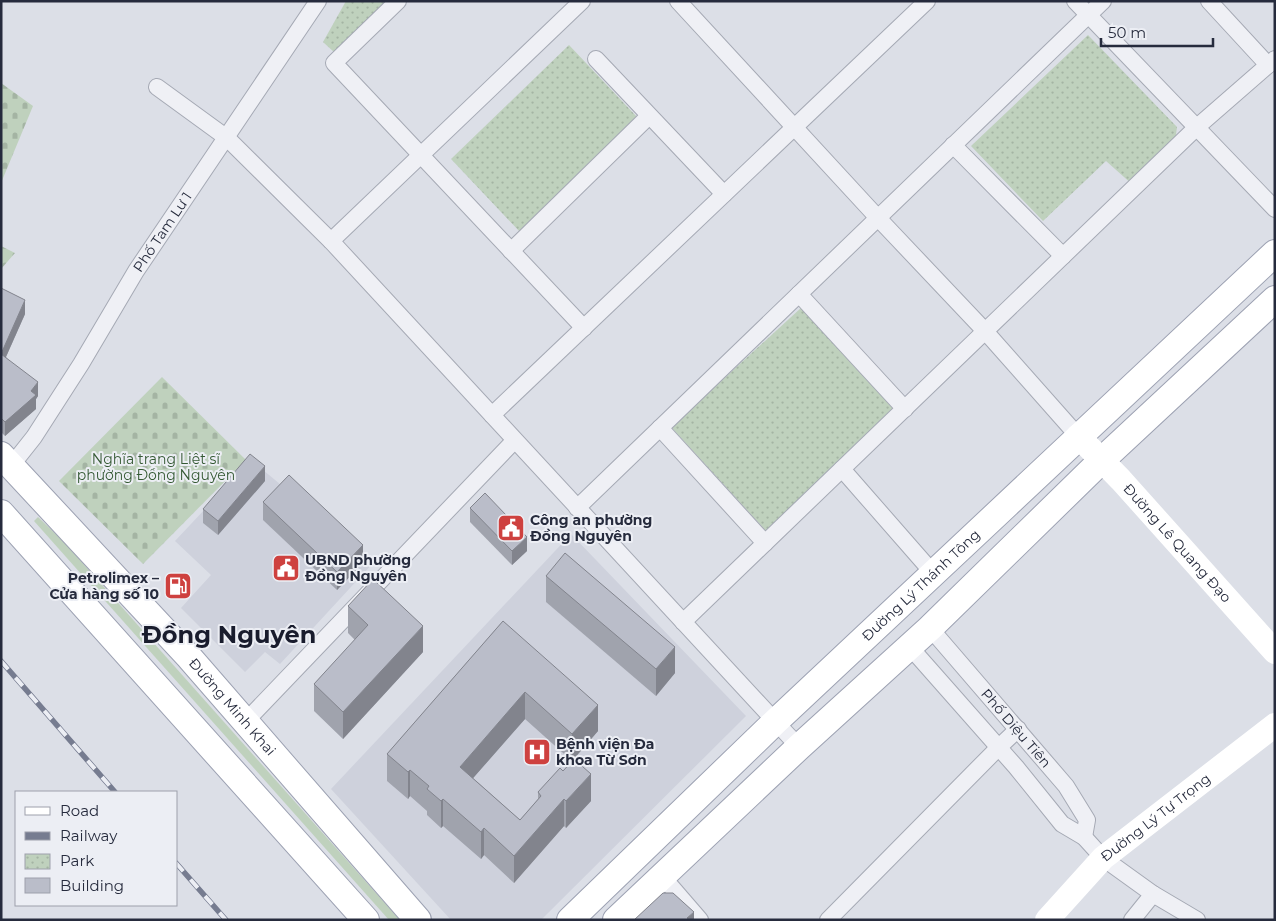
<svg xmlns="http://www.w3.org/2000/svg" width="1276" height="921" font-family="Montserrat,sans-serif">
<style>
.built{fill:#ced1dc}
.grass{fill:#bfd1bd}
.cemetery{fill:url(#cemetery-stones)}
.park{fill:url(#park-dots)}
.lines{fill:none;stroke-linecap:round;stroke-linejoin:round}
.street-casing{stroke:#a5a9b4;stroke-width:18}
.primary-casing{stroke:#9ca1b2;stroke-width:28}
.street{stroke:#eff0f5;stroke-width:16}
.secondary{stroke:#fff;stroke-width:24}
.primary{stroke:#fff;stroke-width:26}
.rail-casing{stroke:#767c90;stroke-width:5.5}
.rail{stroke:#eceef4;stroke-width:4;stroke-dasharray:11;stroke-linecap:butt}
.wall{fill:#a0a3ad}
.shaded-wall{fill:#82848d}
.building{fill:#babdc9;stroke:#82848d}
.labels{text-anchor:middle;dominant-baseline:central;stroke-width:4;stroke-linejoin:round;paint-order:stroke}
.street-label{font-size:14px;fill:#262b3d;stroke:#eceef4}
.park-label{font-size:14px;fill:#345933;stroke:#eceef4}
.poi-label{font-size:14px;font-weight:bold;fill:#262b3d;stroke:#eceef4;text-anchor:start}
.town-label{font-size:24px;font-weight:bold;fill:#191c2d;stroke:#eceef4}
</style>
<defs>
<pattern id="cemetery-stones" width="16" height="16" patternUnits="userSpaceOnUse" patternTransform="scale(1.25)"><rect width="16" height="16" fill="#bfd1bd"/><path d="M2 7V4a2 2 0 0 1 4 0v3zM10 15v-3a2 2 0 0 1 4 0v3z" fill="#a4b4a3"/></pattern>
<pattern id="park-dots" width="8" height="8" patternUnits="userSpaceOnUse" patternTransform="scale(1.25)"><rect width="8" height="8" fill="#bfd1bd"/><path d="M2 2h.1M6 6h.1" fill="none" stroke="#a4b4a3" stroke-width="1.8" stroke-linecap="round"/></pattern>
</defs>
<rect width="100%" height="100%" fill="#dcdfe7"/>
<g class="built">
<polygon points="251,460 374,562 280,664 265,652 245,672 181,608 211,575 175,541"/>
<polygon points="571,534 746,716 541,920 451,920 331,789"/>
</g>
<polygon class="grass" points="38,517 64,542 400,920 389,920 34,521"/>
<g class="cemetery">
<polygon points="1,83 33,106 1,183"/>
<polygon points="1,246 15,253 1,269"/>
<polygon points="162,377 246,460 143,564 59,481"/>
</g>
<g class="park">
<polygon points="346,1 389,1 335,53 323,42"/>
<polygon points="1088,35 1177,127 1175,142 1133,185 1106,161 1043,221 971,146"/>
<polygon points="569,45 638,118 520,232 451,159"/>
<polygon points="802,307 896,411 766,531 671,427"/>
</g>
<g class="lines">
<g class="street-casing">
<g id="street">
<polyline points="398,1 334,63 584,328"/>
<polyline points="678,1 878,218 985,331 1078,436"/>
<polyline points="1075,1 1275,209"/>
<polyline points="1209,1 1268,65"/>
<polyline points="596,59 724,194"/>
<polyline points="157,87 227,138 331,241 799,747"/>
<polyline points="953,145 1063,256"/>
<polyline points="331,241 582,1"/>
<polyline points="511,251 649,116"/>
<polyline points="799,294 905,409"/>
<polyline points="492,415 927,1"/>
<polyline points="660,428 765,543"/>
<path id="s1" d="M11 466 34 437 81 364 136 271 318 1"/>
<polyline points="842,469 933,573"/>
<polyline points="577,508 1103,1"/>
<polyline points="683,622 1197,127 1275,59"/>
<path id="s2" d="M930 628 1066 786 1087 820 1084 837"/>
<polyline points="910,647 1016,767 1062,824 1084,837 1103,858 1153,894 1197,920"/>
<polyline points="246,721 514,441"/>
<polyline points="662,876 700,920"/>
<polyline points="828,920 999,747 1018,729"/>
<polyline points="1132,920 1153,894"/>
</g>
</g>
<g class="primary-casing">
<g id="primary">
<path id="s5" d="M1 455 189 657 418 920"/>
<polyline points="1,513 366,920"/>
<path id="s6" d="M570 920 775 722 1275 253"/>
<polyline points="616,920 799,747 930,628 1102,460 1275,299"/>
</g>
</g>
<use href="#street" class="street"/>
<g class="secondary">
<path id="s3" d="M1078 436 1121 480 1275 652"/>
<path id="s4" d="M1047 920 1103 858 1275 725"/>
</g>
<use href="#primary" class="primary"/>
<g class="rail-casing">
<g id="rail">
<polyline points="1,661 115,792"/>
<polyline points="176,863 226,920"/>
</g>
</g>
<use href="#rail" class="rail"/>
</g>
<g class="wall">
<polygon points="1,288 25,314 6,357 38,396 36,399 36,409 5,436 1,432"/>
<polygon points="265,481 218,535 203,523 203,509"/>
<polygon points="263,502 363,563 337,590 263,520"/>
<polygon points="470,508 527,551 512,565 470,522"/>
<polygon points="546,576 675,673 656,696 546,602"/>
<polygon points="348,606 423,652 343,739 314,711 314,684 355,640 348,633"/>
<polygon points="503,621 598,731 572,761 525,719 473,778 520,820 538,799 538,792 591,801 566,828 564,826 514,883 484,855 481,859 443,826 441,828 427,815 427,811 410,796 408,799 387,781 387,754"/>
</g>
<g class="shaded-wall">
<polygon points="25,300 25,314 1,368 1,354"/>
<polygon points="38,382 38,396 36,399 36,409 5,436 5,422"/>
<polygon points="265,466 265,481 218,535 218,521"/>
<polygon points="527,537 527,551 512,565 512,551"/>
<polygon points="363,545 363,563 337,590 337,572"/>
<polygon points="423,626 423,652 343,739 343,712"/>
<polygon points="675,647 675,673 656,696 656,669"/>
<polygon points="525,692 525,719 460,793 460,767"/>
<polygon points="598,705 598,731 572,761 572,734"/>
<polygon points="410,770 410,796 408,799 408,772"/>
<polygon points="591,774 591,801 566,828 566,801"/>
<polygon points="443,799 443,826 441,828 441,801"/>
<polygon points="564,799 564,826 514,883 514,856"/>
<polygon points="484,828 484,855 481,859 481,832"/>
<polygon points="694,912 694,920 687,920 687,918"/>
</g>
<g class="building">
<polygon points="1,288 25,300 1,354 38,382 31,391 36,395 5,422 1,418"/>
<polygon points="250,454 265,466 218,521 203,509"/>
<polygon points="289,475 363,545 337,572 263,502"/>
<polygon points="485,493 527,537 512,551 470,508"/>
<polygon points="565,553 675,647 656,669 546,576"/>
<polygon points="373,579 423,626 343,712 314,684 368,625 348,606"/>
<polygon points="503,621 598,705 572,734 525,692 460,767 520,820 541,796 538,792 560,768 563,771 574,759 591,774 566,801 564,799 514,856 484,828 481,832 443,799 441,801 427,789 429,786 410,770 408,772 387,754"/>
<polygon points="663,893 673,893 694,912 687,918 689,920 634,920"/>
</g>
<defs>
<g id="civic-square" transform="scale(1.4375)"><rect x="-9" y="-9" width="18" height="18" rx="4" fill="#ce413f" stroke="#eceef4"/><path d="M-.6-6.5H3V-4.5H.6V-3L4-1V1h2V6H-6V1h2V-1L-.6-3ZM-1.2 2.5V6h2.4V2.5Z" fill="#fff"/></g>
<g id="fuel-square" transform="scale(1.4375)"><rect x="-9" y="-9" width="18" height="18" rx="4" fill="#ce413f" stroke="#eceef4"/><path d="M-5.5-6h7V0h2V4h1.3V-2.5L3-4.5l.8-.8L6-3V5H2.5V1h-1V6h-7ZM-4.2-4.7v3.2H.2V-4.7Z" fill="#fff"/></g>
<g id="hospital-square" transform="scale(1.4375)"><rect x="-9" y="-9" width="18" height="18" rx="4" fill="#ce413f" stroke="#eceef4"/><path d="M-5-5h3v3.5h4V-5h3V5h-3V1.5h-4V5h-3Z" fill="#fff"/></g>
</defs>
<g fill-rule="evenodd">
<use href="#civic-square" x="511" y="528"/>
<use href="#civic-square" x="286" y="568"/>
<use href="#fuel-square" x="178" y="586"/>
<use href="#hospital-square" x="537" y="752"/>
</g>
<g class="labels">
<g class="street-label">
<text stroke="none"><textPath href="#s1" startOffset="279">Phố Tam Lư 1</textPath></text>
<text stroke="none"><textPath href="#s3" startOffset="146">Đường Lê Quang Đạo</textPath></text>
<text stroke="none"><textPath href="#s6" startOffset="485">Đường Lý Thánh Tông</textPath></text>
<text stroke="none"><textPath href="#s5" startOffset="342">Đường Minh Khai</textPath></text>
<text stroke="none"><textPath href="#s2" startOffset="132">Phố Diệu Tiên</textPath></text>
<text stroke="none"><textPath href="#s4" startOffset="150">Đường Lý Tự Trọng</textPath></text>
</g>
<g class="park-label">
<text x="156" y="459">Nghĩa trang Liệt sĩ<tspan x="156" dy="16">phường Đồng Nguyên</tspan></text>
</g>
<g class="poi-label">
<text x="530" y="520">Công an phường<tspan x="530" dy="16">Đồng Nguyên</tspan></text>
<text x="305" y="560">UBND phường<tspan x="305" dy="16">Đồng Nguyên</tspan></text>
<text x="159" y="578" text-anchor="end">Petrolimex –<tspan x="159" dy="16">Cửa hàng số 10</tspan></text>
<text x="556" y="744">Bệnh viện Đa<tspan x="556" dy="16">khoa Từ Sơn</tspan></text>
</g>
<g class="town-label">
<text x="229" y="634">Đồng Nguyên</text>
</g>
</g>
<rect width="1276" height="921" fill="none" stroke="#262b3d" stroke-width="5"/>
<rect x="15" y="791" width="162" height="115" fill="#eceef4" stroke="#9da0ab"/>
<rect x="25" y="807" width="25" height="8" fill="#ffffff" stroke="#9da0ab"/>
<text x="60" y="816" font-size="15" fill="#262b3d">Road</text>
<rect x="25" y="832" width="25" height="8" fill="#767c90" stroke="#9da0ab"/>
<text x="60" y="841" font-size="15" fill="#262b3d">Railway</text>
<rect x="25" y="854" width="25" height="15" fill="url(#park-dots)" stroke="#9da0ab"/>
<text x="60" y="866" font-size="15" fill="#262b3d">Park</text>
<rect x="25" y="878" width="25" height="15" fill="#babdc9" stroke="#9da0ab"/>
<text x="60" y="891" font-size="15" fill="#262b3d">Building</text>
<path d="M1101 38v8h112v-8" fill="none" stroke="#262b3d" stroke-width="2.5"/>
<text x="1108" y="38" font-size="15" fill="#262b3d" stroke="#eceef4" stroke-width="4" paint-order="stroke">50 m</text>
</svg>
